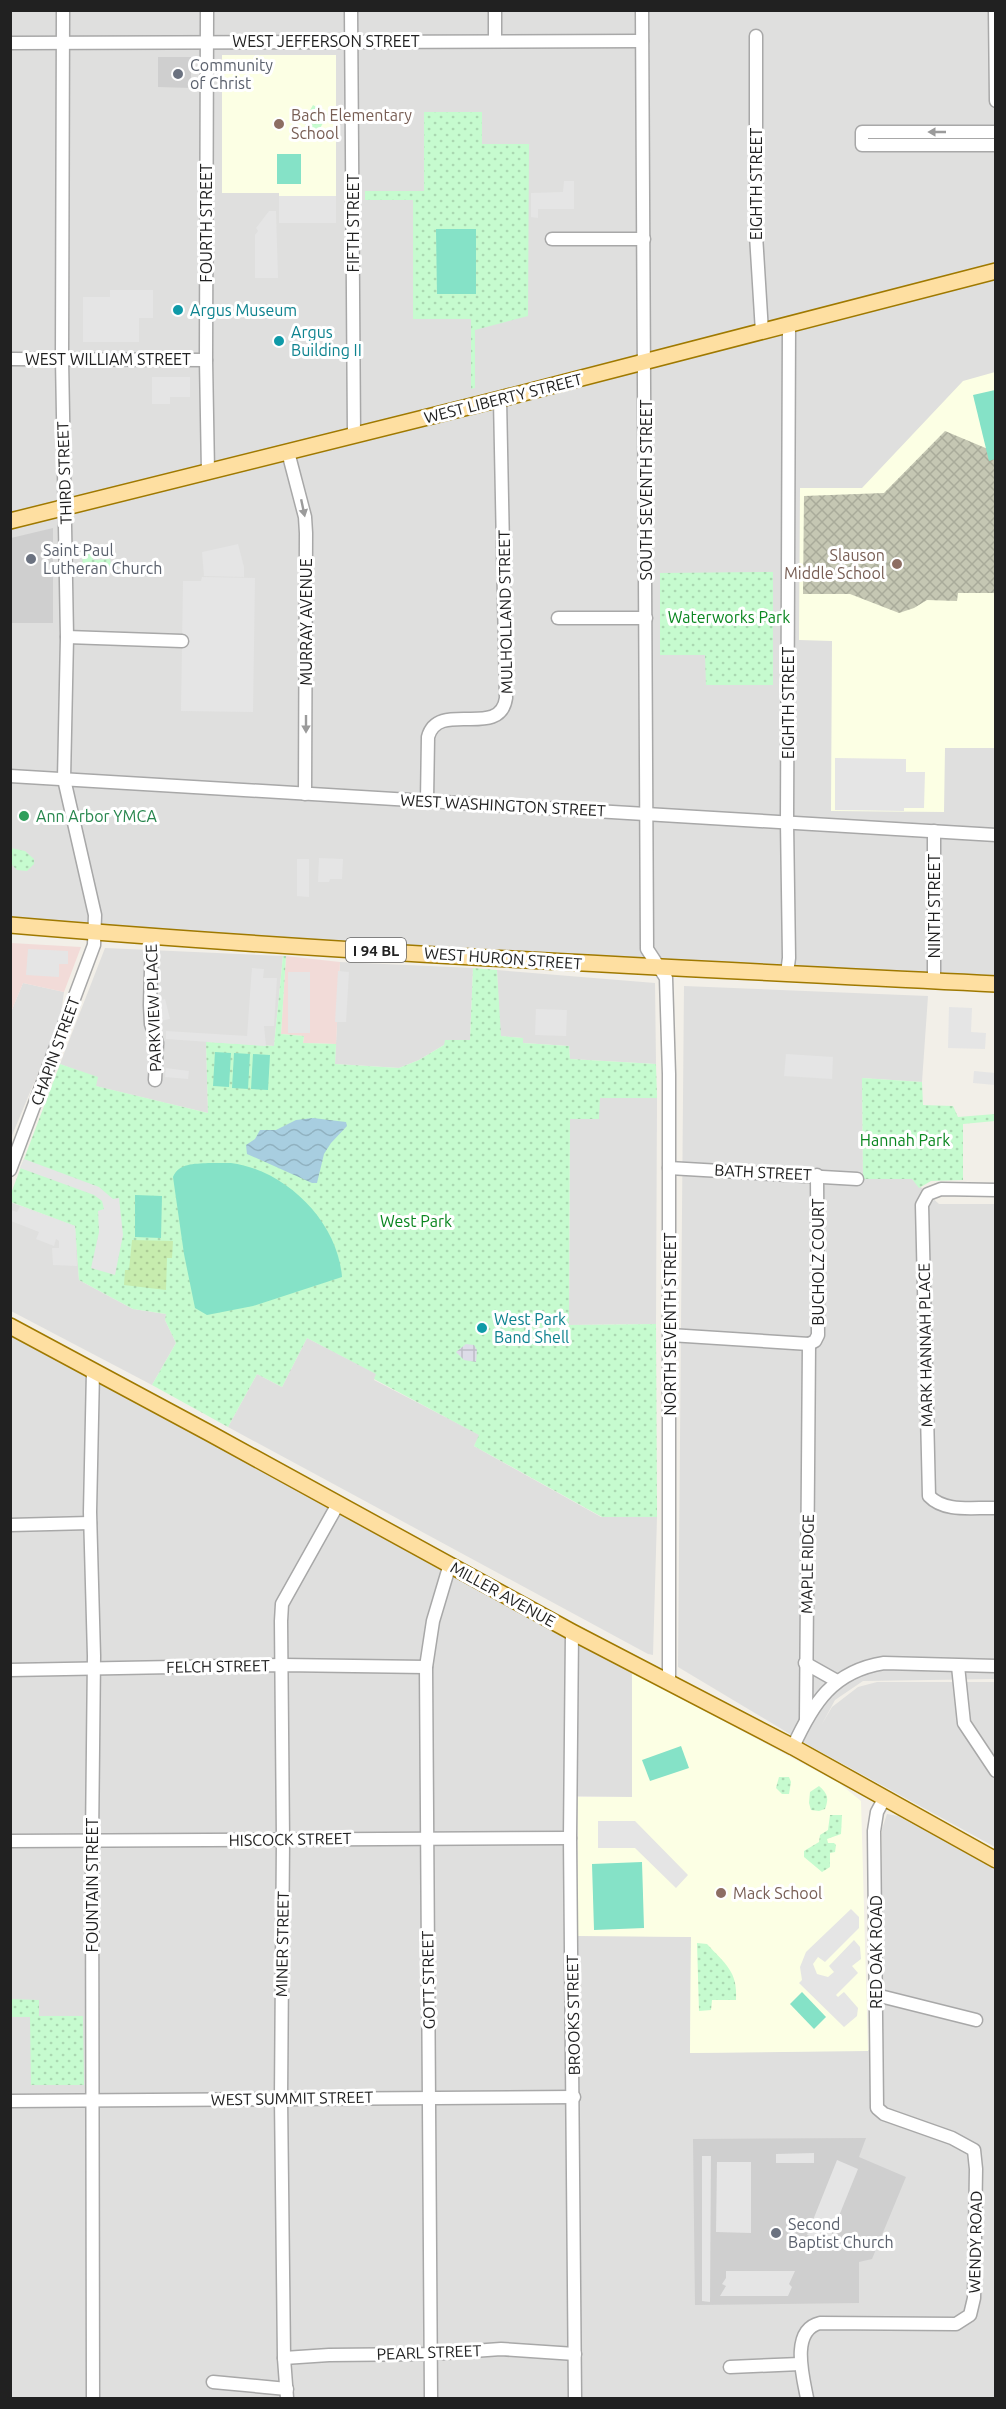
<svg xmlns="http://www.w3.org/2000/svg" width="1006" height="2409" font-family="Ubuntu,sans-serif">
<style>
.residential{fill:#dfdfde}
.commercial{fill:#f2dbd8}
.education{fill:#fcffe4}
.religious{fill:#cfcfcf}
.construction{fill:url(#construction-cross-hatch)}
.park{fill:url(#park-dots)}
.garden{fill:url(#garden-dots)}
.pitch{fill:#85e2c7}
.parking{fill:#e5e5e5}
.plaza{fill:url(#plaza-grid)}
.water{fill:url(#water-waves)}
.lines{fill:none;stroke-linecap:round;stroke-linejoin:round}
.minor-casing{stroke:#a8a8a8;stroke-width:15}
.major-casing{stroke:#9f7900;stroke-width:18}
.minor{stroke:#fff;stroke-width:12}
.major{stroke:#fedfa1;stroke-width:15}
.oneway{fill:#9b9b9b}
.worship-dot{fill:#6b7280;stroke:#fff;stroke-width:2}
.education-dot{fill:#8d6e63;stroke:#fff;stroke-width:2}
.culture-dot{fill:#0f9aa8;stroke:#fff;stroke-width:2}
.leisure-dot{fill:#2e9e5b;stroke:#fff;stroke-width:2}
.labels{text-anchor:middle;dominant-baseline:central;stroke-width:6;stroke-linejoin:round;paint-order:stroke}
.shield{fill:#fff;stroke:#646464;stroke-width:1.5}
.shield-label{font-size:15px;font-weight:bold;fill:#212121}
.street-label{font-size:16px;fill:#212121;stroke:#fff}
.worship-label{font-size:16px;fill:#5b616d;stroke:#fff;text-anchor:start}
.education-label{font-size:16px;fill:#785e54;stroke:#fff;text-anchor:start}
.culture-label{font-size:16px;fill:#0d838f;stroke:#fff;text-anchor:start}
.park-label{font-size:16px;fill:#09861f;stroke:#fff}
.leisure-label{font-size:16px;fill:#27864d;stroke:#fff;text-anchor:start}
</style>
<defs>
<pattern id="construction-cross-hatch" width="8" height="8" patternUnits="userSpaceOnUse" patternTransform="scale(1.5)"><rect width="8" height="8" fill="#c5c7b3"/><path d="M0 0l8 8M0 8l8-8" fill="none" stroke="#a9ab9a"/></pattern>
<pattern id="park-dots" width="8" height="8" patternUnits="userSpaceOnUse" patternTransform="scale(1.5)"><rect width="8" height="8" fill="#c6fbcf"/><path d="M2 2h.1M6 6h.1" fill="none" stroke="#aad7b1" stroke-width="1.8" stroke-linecap="round"/></pattern>
<pattern id="garden-dots" width="8" height="8" patternUnits="userSpaceOnUse" patternTransform="scale(1.5)"><rect width="8" height="8" fill="#c7ecae"/><path d="M2 2h.1M6 6h.1" fill="none" stroke="#abca95" stroke-width="1.8" stroke-linecap="round"/></pattern>
<pattern id="plaza-grid" width="8" height="8" patternUnits="userSpaceOnUse" patternTransform="scale(1.5)"><rect width="8" height="8" fill="#dddce8"/><path d="M0 4h8M4 0v8" fill="none" stroke="#bdbcc7"/></pattern>
<pattern id="water-waves" width="16" height="10" patternUnits="userSpaceOnUse" patternTransform="scale(1.5)"><rect width="16" height="10" fill="#a8cee0"/><path d="M0 5q4-4 8 0t8 0" fill="none" stroke="#90b1c0"/></pattern>
</defs>
<rect width="100%" height="100%" fill="#f2efe8"/>
<g class="residential">
<polygon points="11,11 995,11 995,991 11,932"/>
<polygon points="105,948 283,956 274,1046 206,1042 208,1113 95,1086 97,1078 60,1064"/>
<polygon points="340,962 473,968 470,1040 444,1045 419,1060 399,1068 335,1064"/>
<polygon points="497,970 655,983 656,1064 570,1059 569,1046 523,1043 522,1038 500,1036"/>
<polygon points="23,983 64,992 60,1020 11,1138 11,1012"/>
<polygon points="684,986 928,996 922,1082 862,1078 863,1178 912,1179 939,1204 995,1204 995,1679 863,1681 835,1700 822,1724 832,1707 858,1687 877,1682 995,1682 995,1847 810,1746 678,1667"/>
<polygon points="599,1098 657,1098 656,1324 569,1325 570,1119"/>
<polygon points="10,1202 75,1226 79,1280 133,1309 166,1314 165,1320 176,1343 152,1385 11,1311"/>
<polygon points="10,1332 632,1672 632,1797 565,1796 565,1935 691,1937 690,2053 882,2050 882,1829 887,1814 898,1816 995,1869 995,2398 11,2398"/>
<polygon points="307,1338 377,1374 374,1380 480,1435 474,1446 601,1517 657,1517 653,1655 648,1654 228,1427 257,1374 282,1387"/>
</g>
<g class="commercial">
<polygon points="11,943 81,947 64,992 23,983 11,1012"/>
<polygon points="286,956 340,962 336,1044 303,1043 304,1036 281,1034"/>
</g>
<g class="education">
<polygon points="222,55 336,55 336,223 279,223 279,193 222,193"/>
<polygon points="995,372 995,748 945,748 944,812 831,811 832,641 799,640 800,488 862,488 963,381"/>
<polygon points="632,1672 839,1783 861,1801 868,2051 690,2053 691,1937 578,1936 578,1797 632,1797"/>
</g>
<g class="religious">
<polygon points="158,57 191,57 191,88 158,87"/>
<polygon points="53,528 53,623 11,623 11,538"/>
<polygon points="866,2138 859,2157 906,2177 872,2259 859,2262 859,2303 695,2305 693,2139"/>
</g>
<polygon class="construction" points="945,431 995,452 995,593 958,593 957,601 927,600 914,608 899,613 850,594 803,594 804,496 884,493"/>
<g class="park">
<polygon points="313,105 328,114 318,132 303,123"/>
<polygon points="424,112 482,112 482,144 529,144 528,316 475,330 475,388 471,389 471,319 413,319 413,200 365,200 365,191 424,191"/>
<polygon points="82,547 93,548 93,560 110,559 112,569 83,576"/>
<polygon points="773,572 773,685 706,685 705,655 660,655 660,573"/>
<polygon points="11,848 25,851 34,859 34,864 27,871 17,870 11,864"/>
<polygon points="283,956 286,956 281,1034 304,1036 303,1043 336,1044 335,1064 399,1068 419,1060 444,1045 445,1040 470,1040 473,968 497,970 501,1036 523,1038 523,1043 569,1046 570,1059 656,1064 657,1098 600,1098 599,1119 570,1119 569,1325 656,1324 657,1517 602,1517 474,1446 479,1435 374,1379 376,1374 307,1338 282,1387 257,1374 228,1427 152,1385 176,1343 165,1320 166,1314 133,1309 79,1280 75,1226 11,1202 10,1196 60,1064 98,1077 96,1086 208,1113 206,1042 274,1046"/>
<polygon points="862,1078 922,1082 923,1105 953,1106 958,1117 995,1114 995,1121 963,1124 963,1180 931,1181 919,1188 912,1179 863,1179"/>
<polygon points="779,1777 789,1777 791,1782 789,1794 782,1794 776,1788"/>
<path d="M819 1786C828 1794 829 1798 825 1809L819 1811 811 1810 809 1803 810 1792Z"/>
<polygon points="830,1815 842,1815 841,1834 827,1839 828,1843 834,1843 836,1845 835,1852 830,1853 830,1867 822,1872 804,1857 804,1851 819,1842 820,1835 828,1830"/>
<path d="M697 1943 707 1944C725 1964 738 1971 736 2000H712L711 2010 699 2011Z"/>
<polygon points="11,1999 39,2000 39,2016 83,2016 84,2085 31,2085 30,2017 11,2017"/>
</g>
<polygon class="garden" points="132,1240 173,1241 172,1258 167,1258 166,1290 124,1285 125,1270 129,1270"/>
<g class="pitch">
<rect x="277" y="154" width="24" height="30"/>
<polygon points="436,229 476,229 476,294 437,294"/>
<polygon points="995,390 995,459 989,461 973,395"/>
<polygon points="215,1052 231,1053 229,1087 213,1086"/>
<polygon points="234,1053 250,1054 248,1089 232,1088"/>
<polygon points="253,1054 270,1055 268,1090 251,1089"/>
<path d="M208 1163C215 1163 223 1163 231 1163 286 1170 338 1222 342 1277L253 1306 207 1315 195 1308 184 1254 173 1177C179 1163 194 1164 208 1163Z"/>
<polygon points="135,1195 162,1196 161,1238 135,1237"/>
<polygon points="681,1746 689,1768 650,1781 642,1760"/>
<polygon points="642,1862 644,1928 594,1930 592,1864"/>
<polygon points="802,1992 826,2017 814,2029 790,2004"/>
</g>
<g class="parking">
<polygon points="564,181 574,181 574,209 538,209 538,218 531,217 531,193 563,192"/>
<rect x="279" y="196" width="57" height="27"/>
<polygon points="269,211 276,211 278,278 255,278 255,235 258,231 256,228"/>
<polygon points="110,290 153,290 153,318 139,318 139,342 83,342 83,297 110,297"/>
<polygon points="152,377 190,377 190,397 170,397 170,404 152,404"/>
<polygon points="238,544 244,567 244,577 204,576 202,552"/>
<polygon points="202,577 255,578 253,712 181,711 183,581 201,581"/>
<polygon points="835,758 906,759 906,772 925,772 924,808 904,808 904,811 835,810"/>
<polygon points="319,858 343,859 342,879 330,879 329,882 318,882"/>
<polygon points="297,859 309,859 309,897 297,896"/>
<polygon points="28,949 68,951 68,964 59,964 59,977 26,975"/>
<polygon points="252,968 264,969 263,978 277,978 274,1026 264,1026 266,1046 166,1039 166,1031 247,1036"/>
<polygon points="338,971 349,972 346,1022 335,1022"/>
<rect x="288" y="972" width="22" height="61"/>
<polygon points="165,999 170,1019 161,1021 156,1001"/>
<polygon points="949,1007 972,1008 971,1032 986,1033 985,1049 948,1048"/>
<polygon points="536,1009 567,1010 566,1036 535,1035"/>
<polygon points="786,1054 833,1057 832,1079 784,1076"/>
<polygon points="166,1068 189,1071 188,1079 165,1077"/>
<polygon points="974,1071 995,1073 995,1085 973,1083"/>
<polygon points="24,1159 99,1187 113,1199 119,1198 123,1235 115,1275 91,1268 99,1232 98,1211 104,1209 102,1201 94,1195 20,1168"/>
<polygon points="20,1206 75,1226 77,1266 53,1265 52,1248 59,1248 59,1241 56,1239 54,1246 36,1239 39,1232 11,1221 11,1210 17,1212"/>
<polygon points="598,1821 635,1821 688,1875 676,1888 635,1848 598,1848"/>
<polygon points="851,1909 859,1917 859,1928 825,1962 818,1957 813,1964 817,1974 828,1977 834,1972 829,1966 854,1940 860,1947 861,1959 852,1966 858,1973 836,1995 838,1997 844,1992 858,2008 857,2016 844,2027 799,1983 802,1980 800,1967 806,1952"/>
<polygon points="814,2153 814,2163 776,2163 776,2154"/>
<polygon points="702,2156 711,2156 710,2302 702,2301"/>
<polygon points="837,2160 858,2169 828,2243 807,2235"/>
<polygon points="717,2162 751,2162 751,2233 716,2232"/>
<polygon points="726,2271 795,2271 789,2284 792,2287 788,2296 720,2296 726,2286 722,2284 726,2278"/>
</g>
<polygon class="plaza" points="466,1344 474,1345 477,1350 476,1362 464,1360 456,1352"/>
<polygon class="water" points="313,1118 346,1122 347,1126 331,1143 324,1154 317,1183 312,1183 247,1154 246,1145 255,1139 260,1130 276,1130 296,1120"/>
<g class="lines">
<g class="minor-casing">
<g id="minor">
<polyline points="207,10 206,360 208,472"/>
<polyline points="351,10 354,435"/>
<polyline points="495,10 495,41"/>
<polyline points="642,10 647,949 666,978 669,1074 669,1683"/>
<polyline points="995,10 996,101"/>
<polyline points="756,36 756,235 762,332"/>
<polyline points="10,43 642,41"/>
<polyline points="996,132 862,132 862,145 996,145"/>
<polyline points="552,239 644,239"/>
<polyline points="10,359 206,360"/>
<polyline points="288,452 305,517 306,533 305,794"/>
<polyline points="558,618 646,618"/>
<polyline points="67,637 182,641"/>
<polyline points="10,776 996,835"/>
<path d="M427 801 428 737C438 699 500 740 506 698L500 399"/>
<polyline points="934,831 934,981"/>
<polyline points="152,936 150,1005 151,1024 157,1043 155,1080"/>
<polyline points="787,973 789,958 787,822 789,325"/>
<polyline points="669,1168 857,1179"/>
<polyline points="10,1170 94,945 95,915 64,779 67,637 62,359 63,10"/>
<path d="M996 1190 941 1189 928 1194 922 1205 929 1496C945 1513 974 1507 996 1508"/>
<polyline points="670,1335 809,1344"/>
<polyline points="809,1344 815,1341 818,1335 817,1175"/>
<polyline points="93,1371 90,1512 94,1656 92,1840 93,2398"/>
<polyline points="10,1525 90,1523"/>
<polyline points="572,1632 570,1838 575,2398"/>
<polyline points="805,1663 837,1681"/>
<polyline points="958,1666 964,1723 996,1771"/>
<polyline points="10,1670 282,1665 426,1667"/>
<polyline points="806,1719 809,1344"/>
<path d="M793 1747C813 1703 833 1671 884 1663L996 1666"/>
<polyline points="10,1841 570,1838"/>
<polyline points="876,1995 976,2020"/>
<polyline points="10,2101 574,2097"/>
<polyline points="284,2358 329,2355 431,2354 501,2349 575,2354"/>
<polyline points="730,2367 800,2364"/>
<polyline points="213,2382 287,2389"/>
<polyline points="287,2398 284,2358 281,2098 283,1840 281,1621 282,1604 338,1504"/>
<polyline points="431,2398 426,1667 433,1621 450,1564"/>
<path d="M807 2398C803 2377 790 2330 820 2323L956 2324 970 2315 974 2298 976 2169 974 2150 952 2138 884 2114 877 2108 874 1831 877 1812 884 1799"/>
</g>
</g>
<g class="major-casing">
<g id="major">
<polyline points="10,521 500,399 996,271"/>
<path d="M10 925C338 953 667 967 996 984"/>
<polyline points="10,1326 211,1434 572,1632 793,1747 996,1860"/>
</g>
</g>
<use href="#minor" class="minor"/>
<use href="#major" class="major"/>
</g>
<defs><path id="oneway-solid" d="M-6-.8H1V-3.2L6.5 0L1 3.2V.8H-6Z" transform="scale(1.5)"/></defs>
<g class="oneway">
<use href="#oneway-solid" transform="translate(937 132) rotate(180)"/>
<use href="#oneway-solid" transform="translate(303 508) rotate(78)"/>
<use href="#oneway-solid" transform="translate(306 724) rotate(90)"/>
</g>
<g class="worship-dot">
<circle cx="178" cy="74" r="6"/>
<circle cx="31" cy="559" r="6"/>
<circle cx="776" cy="2233" r="6"/>
</g>
<g class="education-dot">
<circle cx="279" cy="124" r="6"/>
<circle cx="897" cy="564" r="6"/>
<circle cx="721" cy="1893" r="6"/>
</g>
<g class="culture-dot">
<circle cx="178" cy="310" r="6"/>
<circle cx="279" cy="341" r="6"/>
<circle cx="482" cy="1328" r="6"/>
</g>
<circle class="leisure-dot" cx="24" cy="816" r="6"/>
<g class="labels">
<rect class="shield" x="346" y="938" width="60" height="24" rx="4.5"/>
<g class="shield-label">
<text x="376" y="950">I 94 BL</text>
</g>
<g class="street-label">
<text x="326" y="41">WEST JEFFERSON STREET</text>
<text transform="translate(756 184) rotate(-90)">EIGHTH STREET</text>
<text transform="translate(206 223) rotate(-90)">FOURTH STREET</text>
<text transform="translate(353 223) rotate(-90)">FIFTH STREET</text>
<text x="108" y="359">WEST WILLIAM STREET</text>
<text transform="translate(503 398) rotate(-14)">WEST LIBERTY STREET</text>
<text transform="translate(64 473) rotate(-92)">THIRD STREET</text>
<text transform="translate(646 490) rotate(-90)">SOUTH SEVENTH STREET</text>
<text transform="translate(505 612) rotate(-91)">MULHOLLAND STREET</text>
<text transform="translate(306 622) rotate(-90)">MURRAY AVENUE</text>
<text transform="translate(788 703) rotate(-90)">EIGHTH STREET</text>
<text transform="translate(503 805) rotate(3)">WEST WASHINGTON STREET</text>
<text transform="translate(934 906) rotate(-90)">NINTH STREET</text>
<text transform="translate(503 958) rotate(4)">WEST HURON STREET</text>
<text transform="translate(153 1008) rotate(-92)">PARKVIEW PLACE</text>
<text transform="translate(55 1051) rotate(-70)">CHAPIN STREET</text>
<text transform="translate(763 1172) rotate(3)">BATH STREET</text>
<text transform="translate(818 1262) rotate(-90)">BUCHOLZ COURT</text>
<text transform="translate(670 1324) rotate(-90)">NORTH SEVENTH STREET</text>
<text transform="translate(925 1345) rotate(-91)">MARK HANNAH PLACE</text>
<text transform="translate(807 1564) rotate(-89)">MAPLE RIDGE</text>
<text transform="translate(503 1594) rotate(29)">MILLER AVENUE</text>
<text transform="translate(218 1666) rotate(-1)">FELCH STREET</text>
<text transform="translate(290 1839) rotate(-1)">HISCOCK STREET</text>
<text transform="translate(92 1885) rotate(-90)">FOUNTAIN STREET</text>
<text transform="translate(282 1944) rotate(-89)">MINER STREET</text>
<text transform="translate(876 1952) rotate(-90)">RED OAK ROAD</text>
<text transform="translate(428 1980) rotate(-91)">GOTT STREET</text>
<text transform="translate(573 2015) rotate(-91)">BROOKS STREET</text>
<text transform="translate(292 2098) rotate(-1)">WEST SUMMIT STREET</text>
<text transform="translate(975 2242) rotate(-89)">WENDY ROAD</text>
<text transform="translate(429 2352) rotate(-2)">PEARL STREET</text>
</g>
<g class="worship-label">
<text x="190" y="65">Community<tspan x="190" dy="18">of Christ</tspan></text>
<text x="43" y="550">Saint Paul<tspan x="43" dy="18">Lutheran Church</tspan></text>
<text x="788" y="2224">Second<tspan x="788" dy="18">Baptist Church</tspan></text>
</g>
<g class="education-label">
<text x="291" y="115">Bach Elementary<tspan x="291" dy="18">School</tspan></text>
<text x="885" y="555" text-anchor="end">Slauson<tspan x="885" dy="18">Middle School</tspan></text>
<text x="733" y="1893">Mack School</text>
</g>
<g class="culture-label">
<text x="190" y="310">Argus Museum</text>
<text x="291" y="332">Argus<tspan x="291" dy="18">Building II</tspan></text>
<text x="494" y="1319">West Park<tspan x="494" dy="18">Band Shell</tspan></text>
</g>
<g class="park-label">
<text x="729" y="617">Waterworks Park</text>
<text x="905" y="1140">Hannah Park</text>
<text x="416" y="1221">West Park</text>
</g>
<g class="leisure-label">
<text x="36" y="816">Ann Arbor YMCA</text>
</g>
</g>
<rect width="1006" height="2409" fill="none" stroke="#212121" stroke-width="24"/>
</svg>
